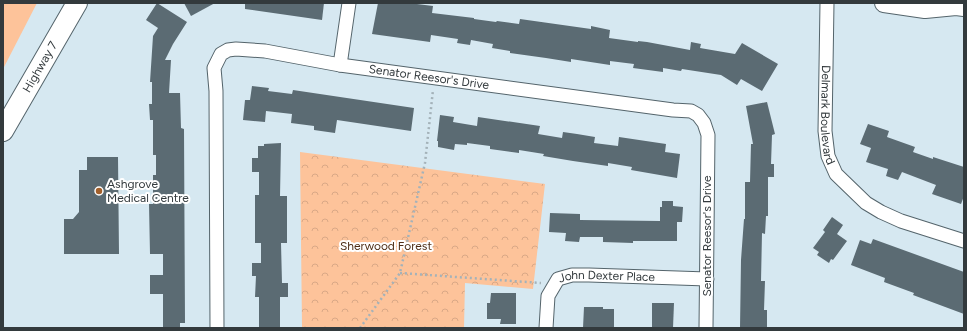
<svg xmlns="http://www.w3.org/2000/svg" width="967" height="331" font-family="Figtree,sans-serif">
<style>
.grass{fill:#fdc39a}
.park{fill:url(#park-crowns)}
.building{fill:#5b6b73}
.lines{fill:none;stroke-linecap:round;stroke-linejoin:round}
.street-casing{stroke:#54646b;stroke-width:15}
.secondary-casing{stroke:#54646b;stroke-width:20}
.primary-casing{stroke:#54646b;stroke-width:22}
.path{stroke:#a4b2b9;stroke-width:2.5;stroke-dasharray:2 3;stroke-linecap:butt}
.street{stroke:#fff;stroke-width:13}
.secondary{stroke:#fff;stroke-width:18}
.primary{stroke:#fff;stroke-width:20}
.poi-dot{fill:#a2602c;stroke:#fff;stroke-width:1.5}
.labels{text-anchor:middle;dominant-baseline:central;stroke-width:4;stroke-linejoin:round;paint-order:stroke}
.street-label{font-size:12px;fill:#333a3d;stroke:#fff}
.poi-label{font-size:12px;fill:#333a3d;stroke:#fff;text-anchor:start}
.park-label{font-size:12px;fill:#4f2f17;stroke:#fff}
</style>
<defs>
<pattern id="park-crowns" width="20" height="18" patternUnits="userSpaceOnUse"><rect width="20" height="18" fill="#fdc39a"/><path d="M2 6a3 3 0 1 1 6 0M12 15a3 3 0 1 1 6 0" fill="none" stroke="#d9a886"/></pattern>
</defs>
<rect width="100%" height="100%" fill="#d6e8f1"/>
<polygon class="grass" points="3,3 37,3 3,69"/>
<polygon class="park" points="300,152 545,184 533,289 465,283 464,328 302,328"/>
<g class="building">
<polygon points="157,3 187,22 173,44 165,60 171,60 169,93 180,93 181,128 184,129 185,323 180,323 180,328 163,328 163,294 150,294 150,275 163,275 163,254 150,254 149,204 153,204 153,175 156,175 156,155 153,155 153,120 150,120 149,104 152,104 152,82 150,82 153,36 158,28 146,20"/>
<polygon points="184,3 215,3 191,16"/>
<polygon points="245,3 324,3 322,20 245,9"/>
<polygon points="378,3 409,3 433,6 432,13 474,18 474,19 496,22 497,21 519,24 520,19 591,29 591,26 610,30 609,38 638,42 638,41 647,42 690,50 691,42 701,44 700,48 735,54 742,43 778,64 762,91 741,79 737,85 721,75 682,69 681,71 663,68 663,72 633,68 634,64 610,61 610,65 571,59 571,62 546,58 510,53 510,51 492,48 493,44 471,40 470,45 457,43 458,39 431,35 430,42 372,34"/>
<polygon points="252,86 269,88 268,91 292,94 293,90 414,108 411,131 337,120 335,133 314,130 314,126 291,123 292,114 266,111 265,122 243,120 245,100 250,100"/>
<polygon points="767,102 775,134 772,135 771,164 774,164 774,177 768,177 768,216 766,216 765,234 762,233 761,281 765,281 764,310 767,310 767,328 740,328 741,260 744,219 745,219 745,182 750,182 751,144 753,144 746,106"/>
<polygon points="440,115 454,117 453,122 477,126 478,117 540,126 538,134 562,138 563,132 577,134 595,137 594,143 618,146 619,137 666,144 665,152 680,154 677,178 631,170 632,167 608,163 608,166 573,161 543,156 544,154 519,150 519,153 490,149 490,146 467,143 467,145 455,144 454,150 438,147 438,141 437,141"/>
<polygon points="868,124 889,131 887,137 915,147 913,152 933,159 933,157 964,167 964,196 961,204 932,194 936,185 902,172 898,180 886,176 888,169 866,162 871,148 860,144"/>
<polygon points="281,143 280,196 287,196 287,243 281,243 282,283 288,283 288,297 280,297 280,328 259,328 259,297 255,297 256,276 252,276 252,263 261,263 261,243 255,243 255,195 259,195 259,172 252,172 252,158 258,158 258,146 264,146 264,144"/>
<polygon points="87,157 118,157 119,254 64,254 64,219 73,219 79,212 79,170 87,170"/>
<polygon points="662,201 673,201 673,206 683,207 682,222 677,222 677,241 633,241 633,243 603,242 603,237 580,237 579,242 565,241 566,233 549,232 550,213 580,214 580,220 660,221 660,207 662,207"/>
<polygon points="832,217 843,225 837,234 847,241 833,260 831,259 829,263 817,255 819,252 813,248 825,232 823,230"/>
<polygon points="873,239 964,272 964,314 913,295 914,293 884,282 885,278 851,265 860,240 871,244"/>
<polygon points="491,293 516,293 516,324 500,324 501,319 487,319 487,303 490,303"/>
<polygon points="652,303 674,303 673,328 652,328"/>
<polygon points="584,307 603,307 603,309 614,309 614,328 583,328"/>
</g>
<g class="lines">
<g class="street-casing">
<g id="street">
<path id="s1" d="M827 3 825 131 828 156 836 174 866 203 881 212 901 221 964 241"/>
<polyline points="340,65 349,3"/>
<path id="s2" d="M217 328 216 91 214 68 221 54 228 50 236 49 265 51 340 65 673 110 691 111 698 115 704 123 708 135 706 328"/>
<path id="s3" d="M546 328 548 296 558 279 572 275H589L707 279"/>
</g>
</g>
<g class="secondary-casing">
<polyline id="secondary" points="884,3 925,9 956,6 964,7"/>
</g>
<g class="primary-casing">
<g id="primary">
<path id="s4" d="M3 131 77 3"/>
</g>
</g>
<g class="path">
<polyline points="400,273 541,283"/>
<polyline points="360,328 400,273 425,163 433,90"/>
</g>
<use href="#street" class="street"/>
<use href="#secondary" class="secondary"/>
<use href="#primary" class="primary"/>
</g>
<circle class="poi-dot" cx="99" cy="191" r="4"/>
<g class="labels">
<g class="street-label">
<text stroke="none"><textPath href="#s4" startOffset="74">Highway 7</textPath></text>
<text stroke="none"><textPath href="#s2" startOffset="487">Senator Reesor's Drive</textPath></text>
<text stroke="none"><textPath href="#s1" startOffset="112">Delmark Boulevard</textPath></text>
<text transform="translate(707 236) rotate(-90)">Senator Reesor's Drive</text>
<text stroke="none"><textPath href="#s3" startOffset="101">John Dexter Place</textPath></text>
</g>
<g class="poi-label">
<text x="107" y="184">Ashgrove<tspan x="107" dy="14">Medical Centre</tspan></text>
</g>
<g class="park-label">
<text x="386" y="246">Sherwood Forest</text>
</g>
</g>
<rect width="967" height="331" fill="none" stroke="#333a3d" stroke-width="8"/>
</svg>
